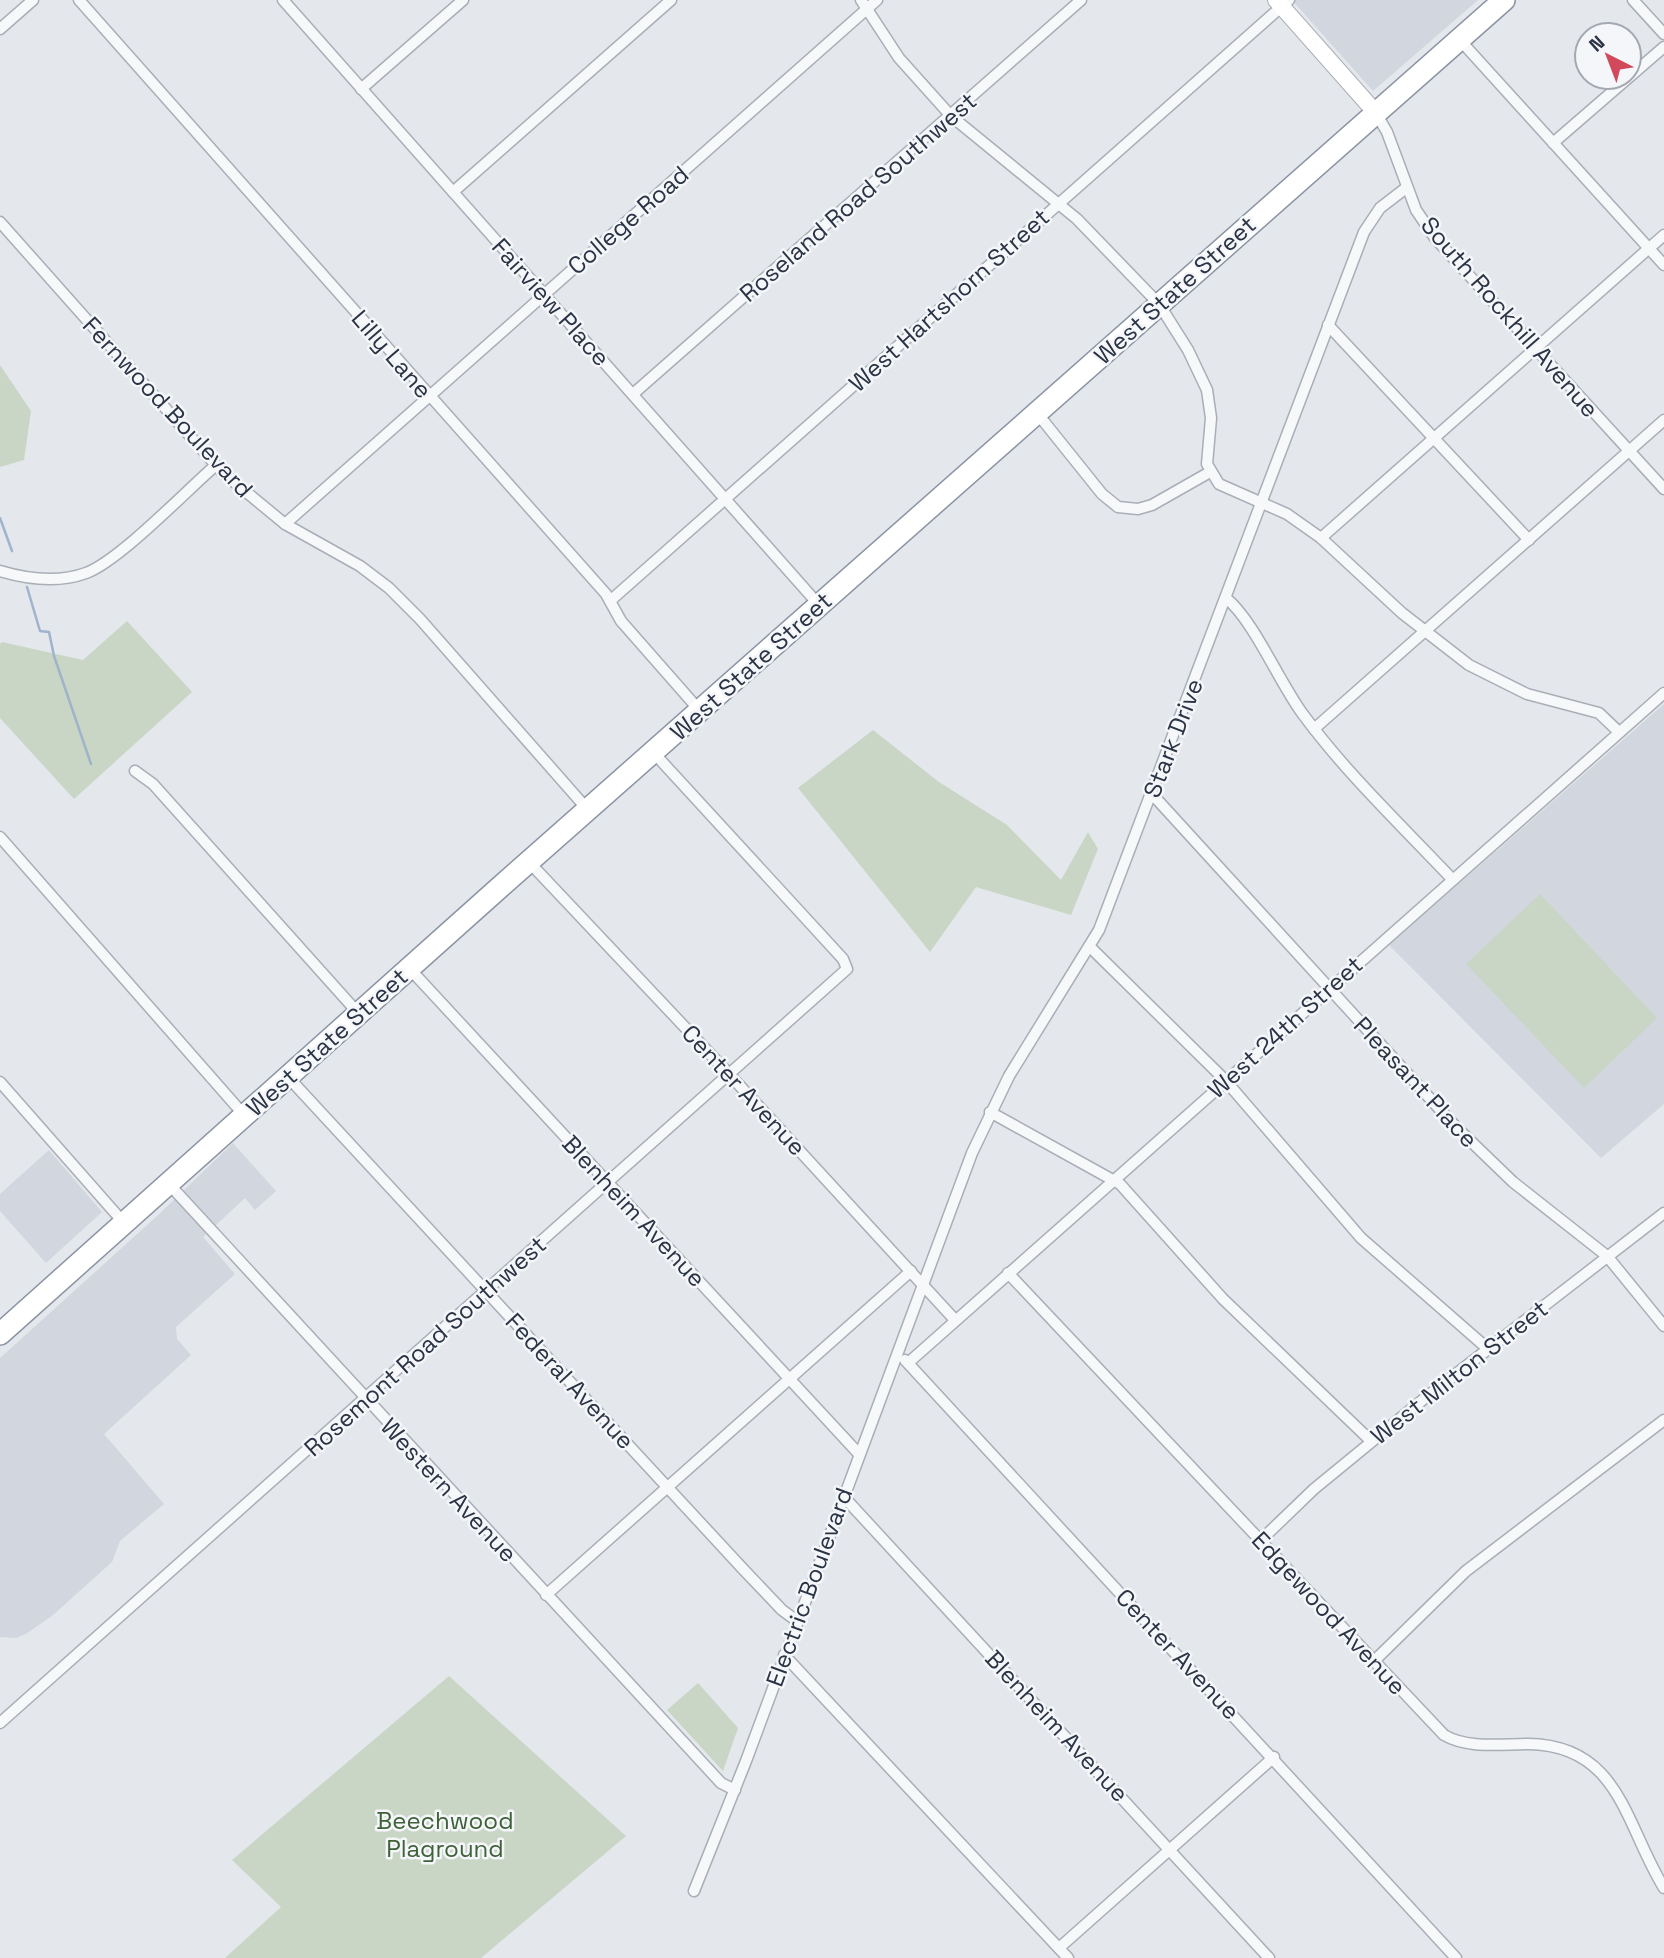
<svg xmlns="http://www.w3.org/2000/svg" width="1664" height="1958" font-family="'Space Grotesk',sans-serif">
<style>
.built{fill:#d2d6de}
.green{fill:#c9d6c5}
.lines{fill:none;stroke-linecap:round;stroke-linejoin:round}
.stream{stroke:#9fb4cc;stroke-width:2.5}
.street-casing{stroke:#a9aeb7;stroke-width:13}
.secondary-casing{stroke:#a9aeb7;stroke-width:18}
.highway-casing{stroke:#8b94a3;stroke-width:24}
.street{stroke:#f7f8fa;stroke-width:10}
.secondary{stroke:#fff;stroke-width:16}
.highway{stroke:#fff;stroke-width:21}
.labels{text-anchor:middle;dominant-baseline:central;stroke-width:5;stroke-linejoin:round;paint-order:stroke}
.street-label{font-size:24px;fill:#2b3445;stroke:#f4f6f9}
.park-label{font-size:24px;fill:#3f6138;stroke:#f4f6f9}
</style>
<rect width="100%" height="100%" fill="#e4e7ec"/>
<g class="built">
<polygon points="1292,0 1478,0 1373,91"/>
<polygon points="1664,704 1664,1104 1601,1158 1389,945"/>
<polygon points="233,1143 276,1191 255,1210 245,1198 203,1237 235,1274 176,1327 177,1339 191,1355 104,1434 164,1504 120,1541 112,1562 53,1615 26,1634 16,1638 0,1637 0,1358 156,1217"/>
<polygon points="49,1150 102,1212 46,1263 0,1211 0,1194"/>
</g>
<g class="green">
<polygon points="0,365 31,411 24,460 0,467"/>
<polygon points="127,621 192,692 74,799 0,718 0,644 2,642 83,660"/>
<polygon points="873,730 939,782 1007,825 1061,880 1088,832 1098,849 1071,915 976,887 930,952 798,788"/>
<polygon points="1540,894 1657,1018 1584,1088 1466,964"/>
<polygon points="449,1676 626,1836 481,1958 225,1958 281,1907 232,1860"/>
<polygon points="698,1683 738,1728 723,1771 667,1710"/>
</g>
<g class="lines">
<g class="stream">
<polyline points="0,518 12,551"/>
<polyline points="27,587 40,631 49,632 54,656 91,764"/>
</g>
<g class="street-casing">
<g id="street">
<polyline points="79,0 606,594 621,621 700,711"/>
<polyline points="283,0 819,605"/>
<polyline points="861,0 899,58 951,116 1077,219 1159,304 1188,350 1207,390 1211,418 1207,464 1219,484 1287,514 1321,538 1402,613 1469,665 1527,694 1599,713 1619,732"/>
<polyline points="1633,0 1664,34"/>
<polyline points="0,29 33,0"/>
<polyline points="1459,39 1664,265"/>
<polyline points="361,89 463,0"/>
<polyline points="1376,113 1387,132 1416,210 1435,238 1664,489"/>
<polyline points="1553,143 1664,47"/>
<polyline points="453,192 671,0"/>
<polyline points="0,222 222,472 285,524 360,566 389,588 420,619 588,810"/>
<polyline points="1328,325 1529,540"/>
<polyline points="633,394 1081,0"/>
<polyline points="1037,413 1102,494 1118,507 1138,509 1152,505 1210,472"/>
<polyline points="285,524 877,0"/>
<polyline points="1321,538 1664,235"/>
<path d="M0 571C27 579 59 583 86 573 119 561 186 491 216 465"/>
<path d="M1226 598C1254 621 1278 680 1302 713 1346 773 1401 825 1452 879"/>
<polyline points="610,601 1289,0"/>
<polyline points="1314,729 1664,420"/>
<polyline points="135,771 153,784 359,1014"/>
<polyline points="1152,794 1456,1127 1513,1182 1607,1256 1664,1326"/>
<polyline points="0,837 244,1115"/>
<polyline points="529,862 729,1074 955,1320"/>
<polyline points="1090,947 1225,1080 1361,1238 1488,1349"/>
<polyline points="409,968 859,1454"/>
<polyline points="288,1077 743,1569 782,1610 797,1621"/>
<polyline points="0,1082 124,1223"/>
<polyline points="990,1112 1120,1184 1223,1299 1371,1441"/>
<polyline points="168,1183 721,1783 735,1790"/>
<path d="M1008 1273 1444 1735C1468 1749 1501 1744 1528 1744 1620 1745 1625 1825 1664 1888"/>
<polyline points="905,1360 1456,1958"/>
<polyline points="908,1363 1664,693"/>
<polyline points="843,1496 1269,1958"/>
<polyline points="1261,1540 1314,1489 1425,1398 1664,1213"/>
<polyline points="546,1595 911,1271"/>
<polyline points="784,1655 1068,1958"/>
<polyline points="1373,1662 1466,1571 1664,1420"/>
<polyline points="0,1723 847,969 843,959 653,752"/>
<polyline points="694,1891 746,1761 972,1153 1009,1076 1099,930 1364,232 1380,208 1406,188"/>
<polyline points="1059,1948 1274,1757"/>
</g>
</g>
<g class="secondary-casing">
<polyline id="secondary" points="1276,0 1376,113"/>
</g>
<g class="highway-casing">
<polyline id="highway" points="0,1334 499,888 1504,0"/>
</g>
<use href="#street" class="street"/>
<use href="#secondary" class="secondary"/>
<use href="#highway" class="highway"/>
</g>
<g class="labels">
<g class="street-label">
<text transform="translate(858 197) rotate(-41)">Roseland Road Southwest</text>
<text transform="translate(628 220) rotate(-41)">College Road</text>
<text transform="translate(1175 290) rotate(-42)">West State Street</text>
<text transform="translate(949 300) rotate(-42)">West Hartshorn Street</text>
<text transform="translate(551 302) rotate(48)">Fairview Place</text>
<text transform="translate(1510 317) rotate(49)">South Rockhill Avenue</text>
<text transform="translate(392 354) rotate(49)">Lilly Lane</text>
<text transform="translate(168 407) rotate(47)">Fernwood Boulevard</text>
<text transform="translate(751 666) rotate(-42)">West State Street</text>
<text transform="translate(1173 738) rotate(-69)">Stark Drive</text>
<text transform="translate(1285 1027) rotate(-42)">West 24th Street</text>
<text transform="translate(327 1042) rotate(-42)">West State Street</text>
<text transform="translate(1416 1082) rotate(47)">Pleasant Place</text>
<text transform="translate(744 1090) rotate(47)">Center Avenue</text>
<text transform="translate(634 1211) rotate(47)">Blenheim Avenue</text>
<text transform="translate(425 1346) rotate(-42)">Rosemont Road Southwest</text>
<text transform="translate(1459 1372) rotate(-38)">West Milton Street</text>
<text transform="translate(570 1381) rotate(47)">Federal Avenue</text>
<text transform="translate(449 1490) rotate(47)">Western Avenue</text>
<text transform="translate(809 1587) rotate(-70)">Electric Boulevard</text>
<text transform="translate(1329 1613) rotate(47)">Edgewood Avenue</text>
<text transform="translate(1178 1654) rotate(47)">Center Avenue</text>
<text transform="translate(1057 1726) rotate(47)">Blenheim Avenue</text>
</g>
<g class="park-label">
<text x="445" y="1820">Beechwood<tspan x="445" dy="28">Plaground</tspan></text>
</g>
</g>
<g transform="translate(1608 56) rotate(318)"><circle r="33" fill="#f4f6f9" stroke="#a4a8b1" stroke-width="2"/>
<path d="M0-5L12 26L0 18L-12 26Z" fill="#d1495b"/>
<text y="-10" font-size="19" font-weight="bold" text-anchor="middle" fill="#2b3445">N</text>
</g>
</svg>
